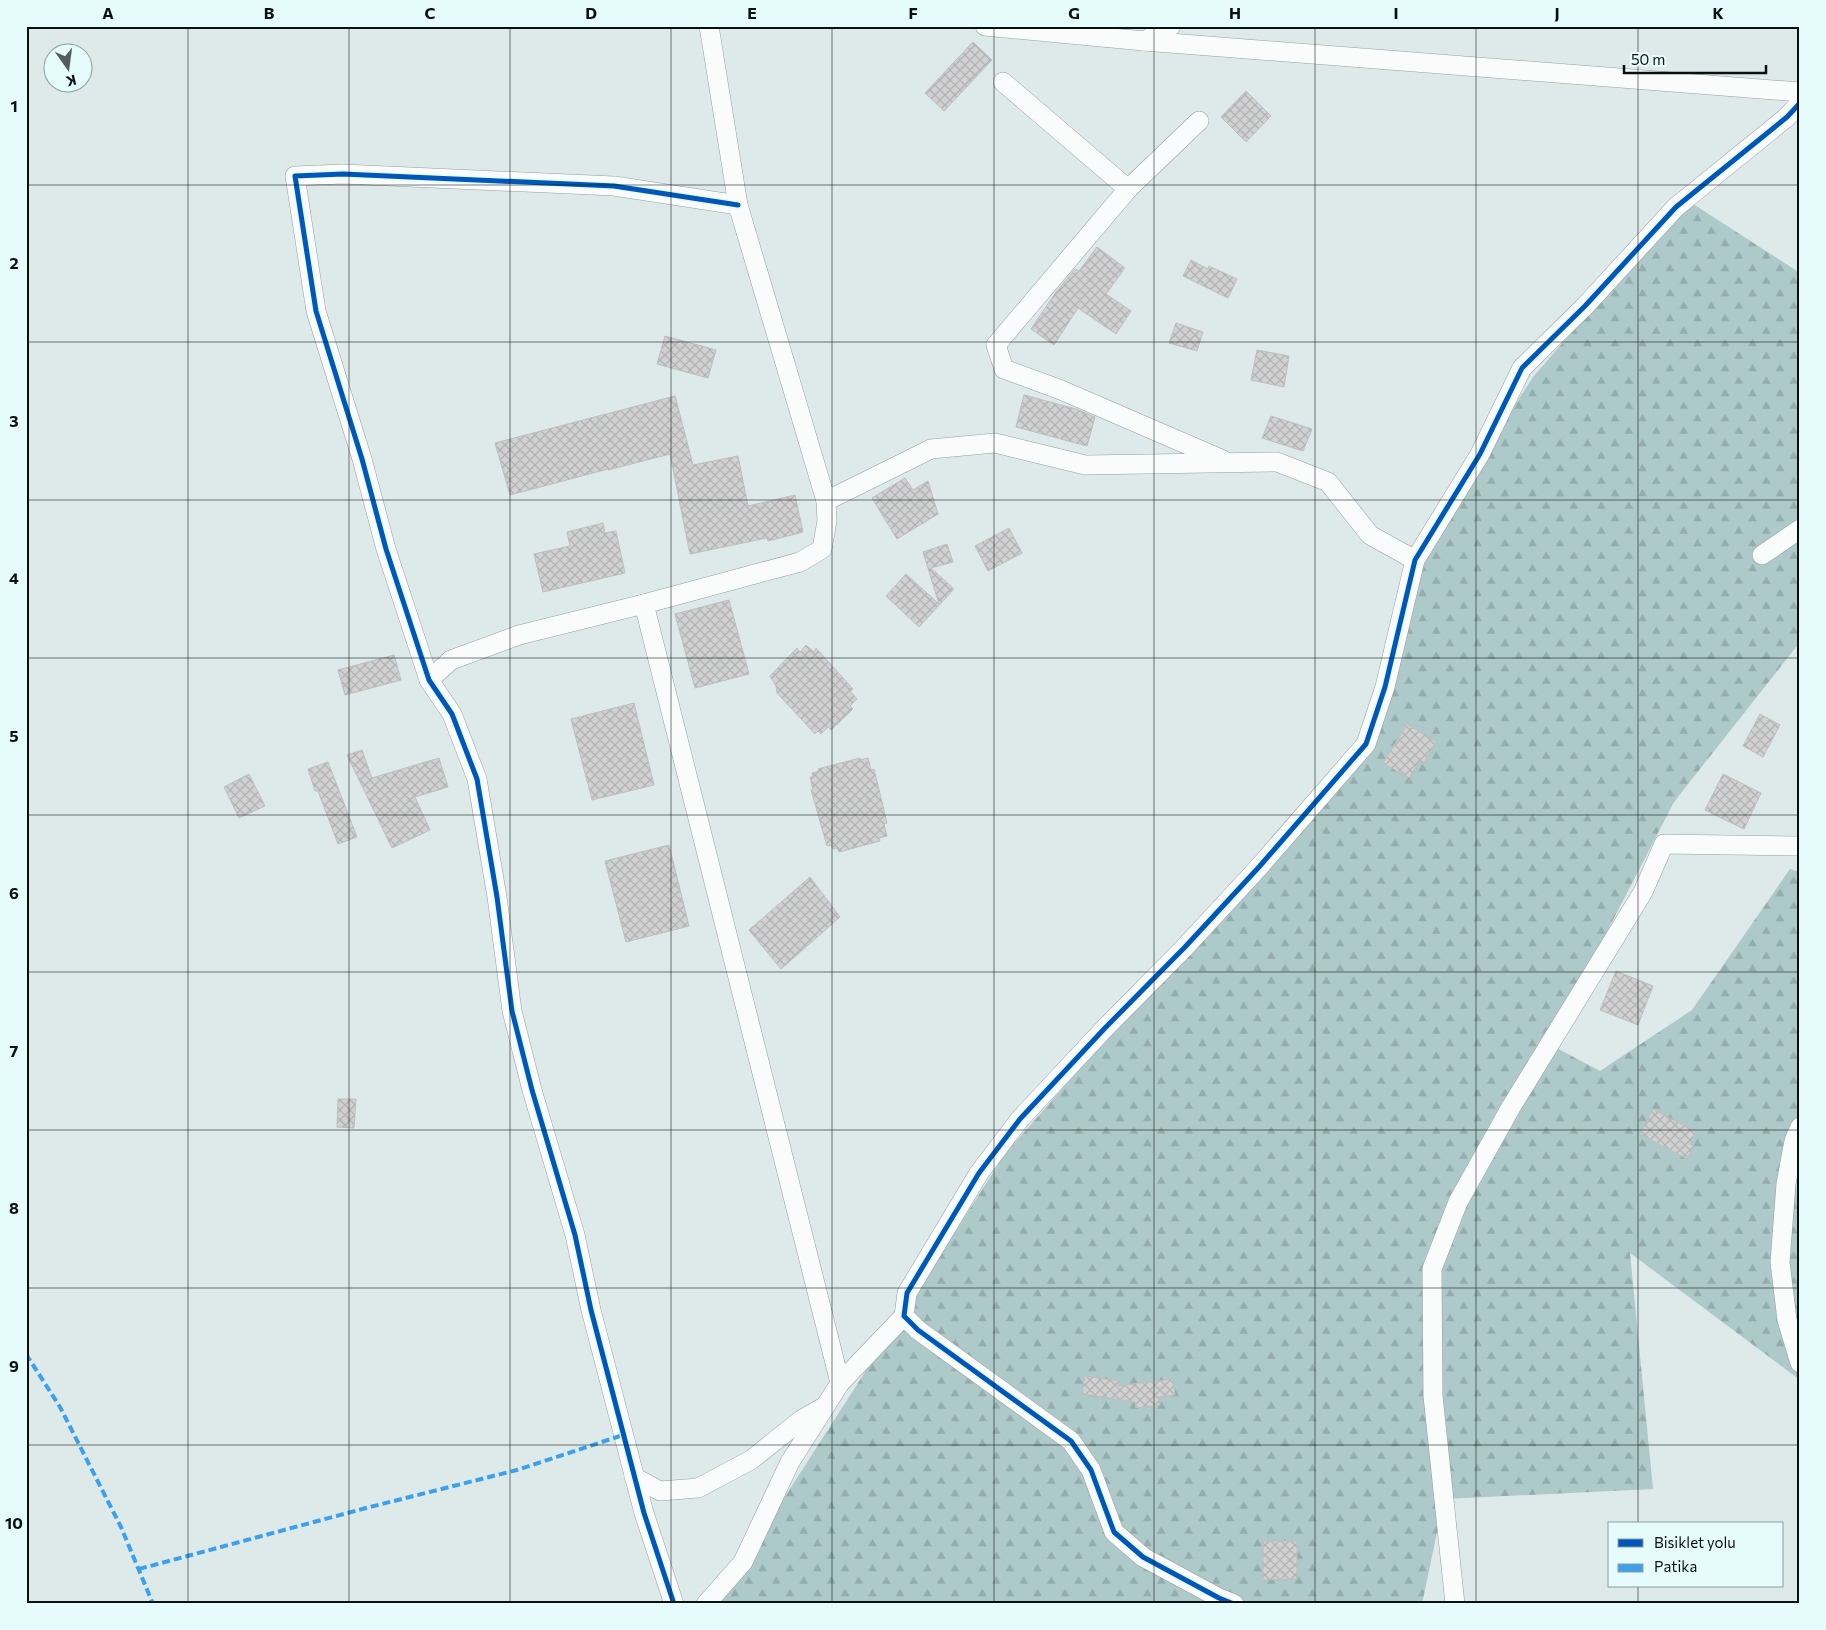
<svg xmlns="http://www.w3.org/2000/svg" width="1826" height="1630" font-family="Commissioner,sans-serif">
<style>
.forest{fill:url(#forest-firs)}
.building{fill:url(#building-cross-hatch);stroke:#bdbfbe}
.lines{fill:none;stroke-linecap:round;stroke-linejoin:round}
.minor-casing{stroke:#969f9f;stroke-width:20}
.minor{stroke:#fafcfc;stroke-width:19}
.quiet{stroke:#3ca1ea;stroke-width:4;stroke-dasharray:8 4;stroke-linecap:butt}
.cycleway-casing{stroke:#e6fbfc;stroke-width:8}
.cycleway{stroke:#0057b8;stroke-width:5}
.grid{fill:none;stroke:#091010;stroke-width:1;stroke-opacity:0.55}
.neatline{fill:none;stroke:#091010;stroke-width:2}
.grid-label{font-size:16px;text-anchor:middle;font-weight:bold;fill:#091010}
</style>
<defs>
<pattern id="forest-firs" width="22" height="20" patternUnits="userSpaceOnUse" patternTransform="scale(1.25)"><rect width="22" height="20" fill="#aec9ca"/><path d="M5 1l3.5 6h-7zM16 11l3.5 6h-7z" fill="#94acac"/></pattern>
<pattern id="building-cross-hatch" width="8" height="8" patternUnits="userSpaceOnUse" patternTransform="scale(1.25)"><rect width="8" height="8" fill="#d0d1d0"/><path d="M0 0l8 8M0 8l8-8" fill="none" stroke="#b1b2b2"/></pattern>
</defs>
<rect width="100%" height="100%" fill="#dee9e9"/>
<polygon class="forest" points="1687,200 1800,273 1800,642 1674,802 1549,1044 1600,1071 1692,1010 1790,869 1800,872 1800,1130 1794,1141 1800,1254 1800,1380 1630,1253 1653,1489 1444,1499 1422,1604 709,1604 743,1562 1005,1154 1353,756 1415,560 1533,377"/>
<g class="building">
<polygon points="973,42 992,60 944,111 925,93"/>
<polygon points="1246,91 1271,116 1246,142 1221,117"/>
<polygon points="1097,247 1125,268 1106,294 1131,311 1116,334 1078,308 1054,345 1031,329 1056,292 1075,269 1079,271"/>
<polygon points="1191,260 1208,269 1209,266 1237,279 1228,298 1183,276"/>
<polygon points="1176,323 1203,332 1197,351 1169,343"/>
<polygon points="665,336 716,350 708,378 657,364"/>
<polygon points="1257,350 1289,356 1284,387 1251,380"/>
<polygon points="1024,395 1076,409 1095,417 1087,446 1016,427"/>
<polygon points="675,396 693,465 738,456 748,506 795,495 803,532 768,541 767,538 690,554 670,454 608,470 608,469 510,495 495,443"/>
<polygon points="1271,416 1312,429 1303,451 1262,438"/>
<polygon points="905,478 913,490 928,481 938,514 897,539 872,498"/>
<polygon points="603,523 605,533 616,531 625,573 543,592 534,554 570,546 567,532"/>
<polygon points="1009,528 1022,553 988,571 975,546"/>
<polygon points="947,544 953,562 931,568 954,589 919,627 886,596 906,574 939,604 923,552"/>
<polygon points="729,600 749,674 695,688 675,614"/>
<polygon points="806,645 814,652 816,648 853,689 850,691 857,699 850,706 853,709 831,730 828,727 821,734 818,731 815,734 777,693 776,686 770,676 797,648 800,652"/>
<polygon points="394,655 401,680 345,695 338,670"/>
<polygon points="634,703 654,785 592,800 571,719"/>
<polygon points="1760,714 1780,725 1763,757 1743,746"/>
<polygon points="1407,724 1436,742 1423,764 1419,762 1409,778 1383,763"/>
<polygon points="362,750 372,778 439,758 448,787 415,797 430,830 392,848 347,755"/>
<polygon points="860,758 860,760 868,758 871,770 874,769 887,823 884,824 887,836 879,838 880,841 839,852 837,848 833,849 831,845 827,846 811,790 813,790 810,777 813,777 812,773 819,771 818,769"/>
<polygon points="328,762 357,837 338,844 318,791 315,791 308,769"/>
<polygon points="249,774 265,806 239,818 224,787"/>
<polygon points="1723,774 1761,793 1744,829 1705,810"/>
<polygon points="669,845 689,926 626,942 605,861"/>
<polygon points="810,877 840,917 781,969 749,930"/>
<polygon points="1616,971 1653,986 1638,1025 1600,1010"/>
<polygon points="338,1099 356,1099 354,1128 337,1127"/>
<polygon points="1653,1109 1696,1132 1690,1144 1694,1146 1687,1159 1640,1134"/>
<polygon points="1085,1376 1119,1381 1118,1386 1173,1379 1175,1395 1159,1397 1160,1405 1136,1408 1135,1402 1082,1394"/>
<polygon points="1263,1541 1297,1541 1297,1579 1263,1580"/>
</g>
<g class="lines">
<g class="minor-casing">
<g id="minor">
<polyline points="709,26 738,205 826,501 827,521 822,549 800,562 644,604 840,1383"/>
<polyline points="985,26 1144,41 1800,92"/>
<polyline points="1144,41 1171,26"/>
<polyline points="1003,82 1128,189 996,345 1004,369 1061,390 1223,460"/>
<polyline points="1128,189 1199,121"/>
<polyline points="826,501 931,449 995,443 1085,465 1277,462 1328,482 1370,535 1415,560"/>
<polyline points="1762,555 1800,529"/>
<polyline points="429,680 451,660 519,635 644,604"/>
<polyline points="1800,1127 1794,1141 1786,1184 1780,1262 1787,1320 1800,1363"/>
<polyline points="634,1477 660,1491 698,1488 751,1460 801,1420 822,1408"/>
<polyline points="674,1604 644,1513 591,1310 575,1235 532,1090 512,1011 497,897 477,779 452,714 429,680 386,549 362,459 316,311 295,176 343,174 614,186 738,205"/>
<polyline points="706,1604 743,1562 790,1462 840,1383 904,1316"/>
<polyline points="1234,1604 1219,1598 1143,1557 1114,1532 1091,1470 1071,1441 918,1330 904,1316 907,1293 979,1173 1020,1119 1105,1028 1185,947 1259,867 1366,744 1385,687 1415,560 1480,454 1522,368 1585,306 1676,207 1787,117 1800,103"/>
<polyline points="1455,1604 1433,1396 1432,1269 1458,1202 1511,1107 1643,892 1664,844 1800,846"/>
</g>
</g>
<use href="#minor" class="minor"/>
<g class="quiet">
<polyline points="26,1354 60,1407 121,1527 153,1604"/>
<polyline points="139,1569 366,1508 517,1470 623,1435"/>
</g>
<g class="cycleway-casing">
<g id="cycleway">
<polyline points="674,1604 644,1513 591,1310 575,1235 532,1090 512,1011 497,897 477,779 452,714 429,680 386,549 362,459 316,311 295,176 343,174 614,186 738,205"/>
<polyline points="1234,1604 1219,1598 1143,1557 1114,1532 1091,1470 1071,1441 918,1330 904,1316 907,1293 979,1173 1020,1119 1105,1028 1185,947 1259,867 1366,744 1385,687 1415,560 1480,454 1522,368 1585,306 1676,207 1787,117 1800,103"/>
</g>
</g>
<use href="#cycleway" class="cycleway"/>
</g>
<path class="grid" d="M188 26V1604M349 26V1604M510 26V1604M671 26V1604M832 26V1604M994 26V1604M1154 26V1604M1315 26V1604M1476 26V1604M1638 26V1524M26 185H1800M26 342H1800M26 500H1800M26 658H1800M26 815H1800M26 972H1800M26 1130H1800M26 1288H1800M26 1445H1800M1638 1586V1604"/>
<rect width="1826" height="1630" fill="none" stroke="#e6fbfc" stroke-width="55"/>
<rect x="1608" y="1522" width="175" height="65" fill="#e6fbfc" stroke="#8e9d9e"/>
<rect x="1618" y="1539" width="25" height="8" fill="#0057b8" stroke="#8e9d9e"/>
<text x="1654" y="1548" font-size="15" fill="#091010">Bisiklet yolu</text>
<rect x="1618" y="1564" width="25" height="8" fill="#3ca1ea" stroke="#8e9d9e"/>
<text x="1654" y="1572" font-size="15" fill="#091010">Patika</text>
<g transform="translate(68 68) rotate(166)"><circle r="24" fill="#e6fbfc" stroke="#8e9d9e"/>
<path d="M0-4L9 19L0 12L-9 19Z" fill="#545c5c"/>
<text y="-8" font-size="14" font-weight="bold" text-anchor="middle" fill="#091010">K</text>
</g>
<path d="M1624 65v8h142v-8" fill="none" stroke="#091010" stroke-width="2.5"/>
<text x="1631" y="65" font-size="15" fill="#091010" stroke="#e6fbfc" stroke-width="4" paint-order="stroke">50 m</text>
<rect x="28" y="28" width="1770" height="1574" class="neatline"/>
<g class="grid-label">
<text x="108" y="19">A</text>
<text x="269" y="19">B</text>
<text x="430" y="19">C</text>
<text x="591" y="19">D</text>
<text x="752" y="19">E</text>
<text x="913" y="19">F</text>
<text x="1074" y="19">G</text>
<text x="1235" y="19">H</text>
<text x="1396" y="19">I</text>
<text x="1557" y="19">J</text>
<text x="1718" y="19">K</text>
<text x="14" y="112">1</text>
<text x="14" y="269">2</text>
<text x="14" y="427">3</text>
<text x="14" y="584">4</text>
<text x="14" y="742">5</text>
<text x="14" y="899">6</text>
<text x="14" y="1057">7</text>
<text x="14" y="1214">8</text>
<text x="14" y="1372">9</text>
<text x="14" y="1529">10</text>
</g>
</svg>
